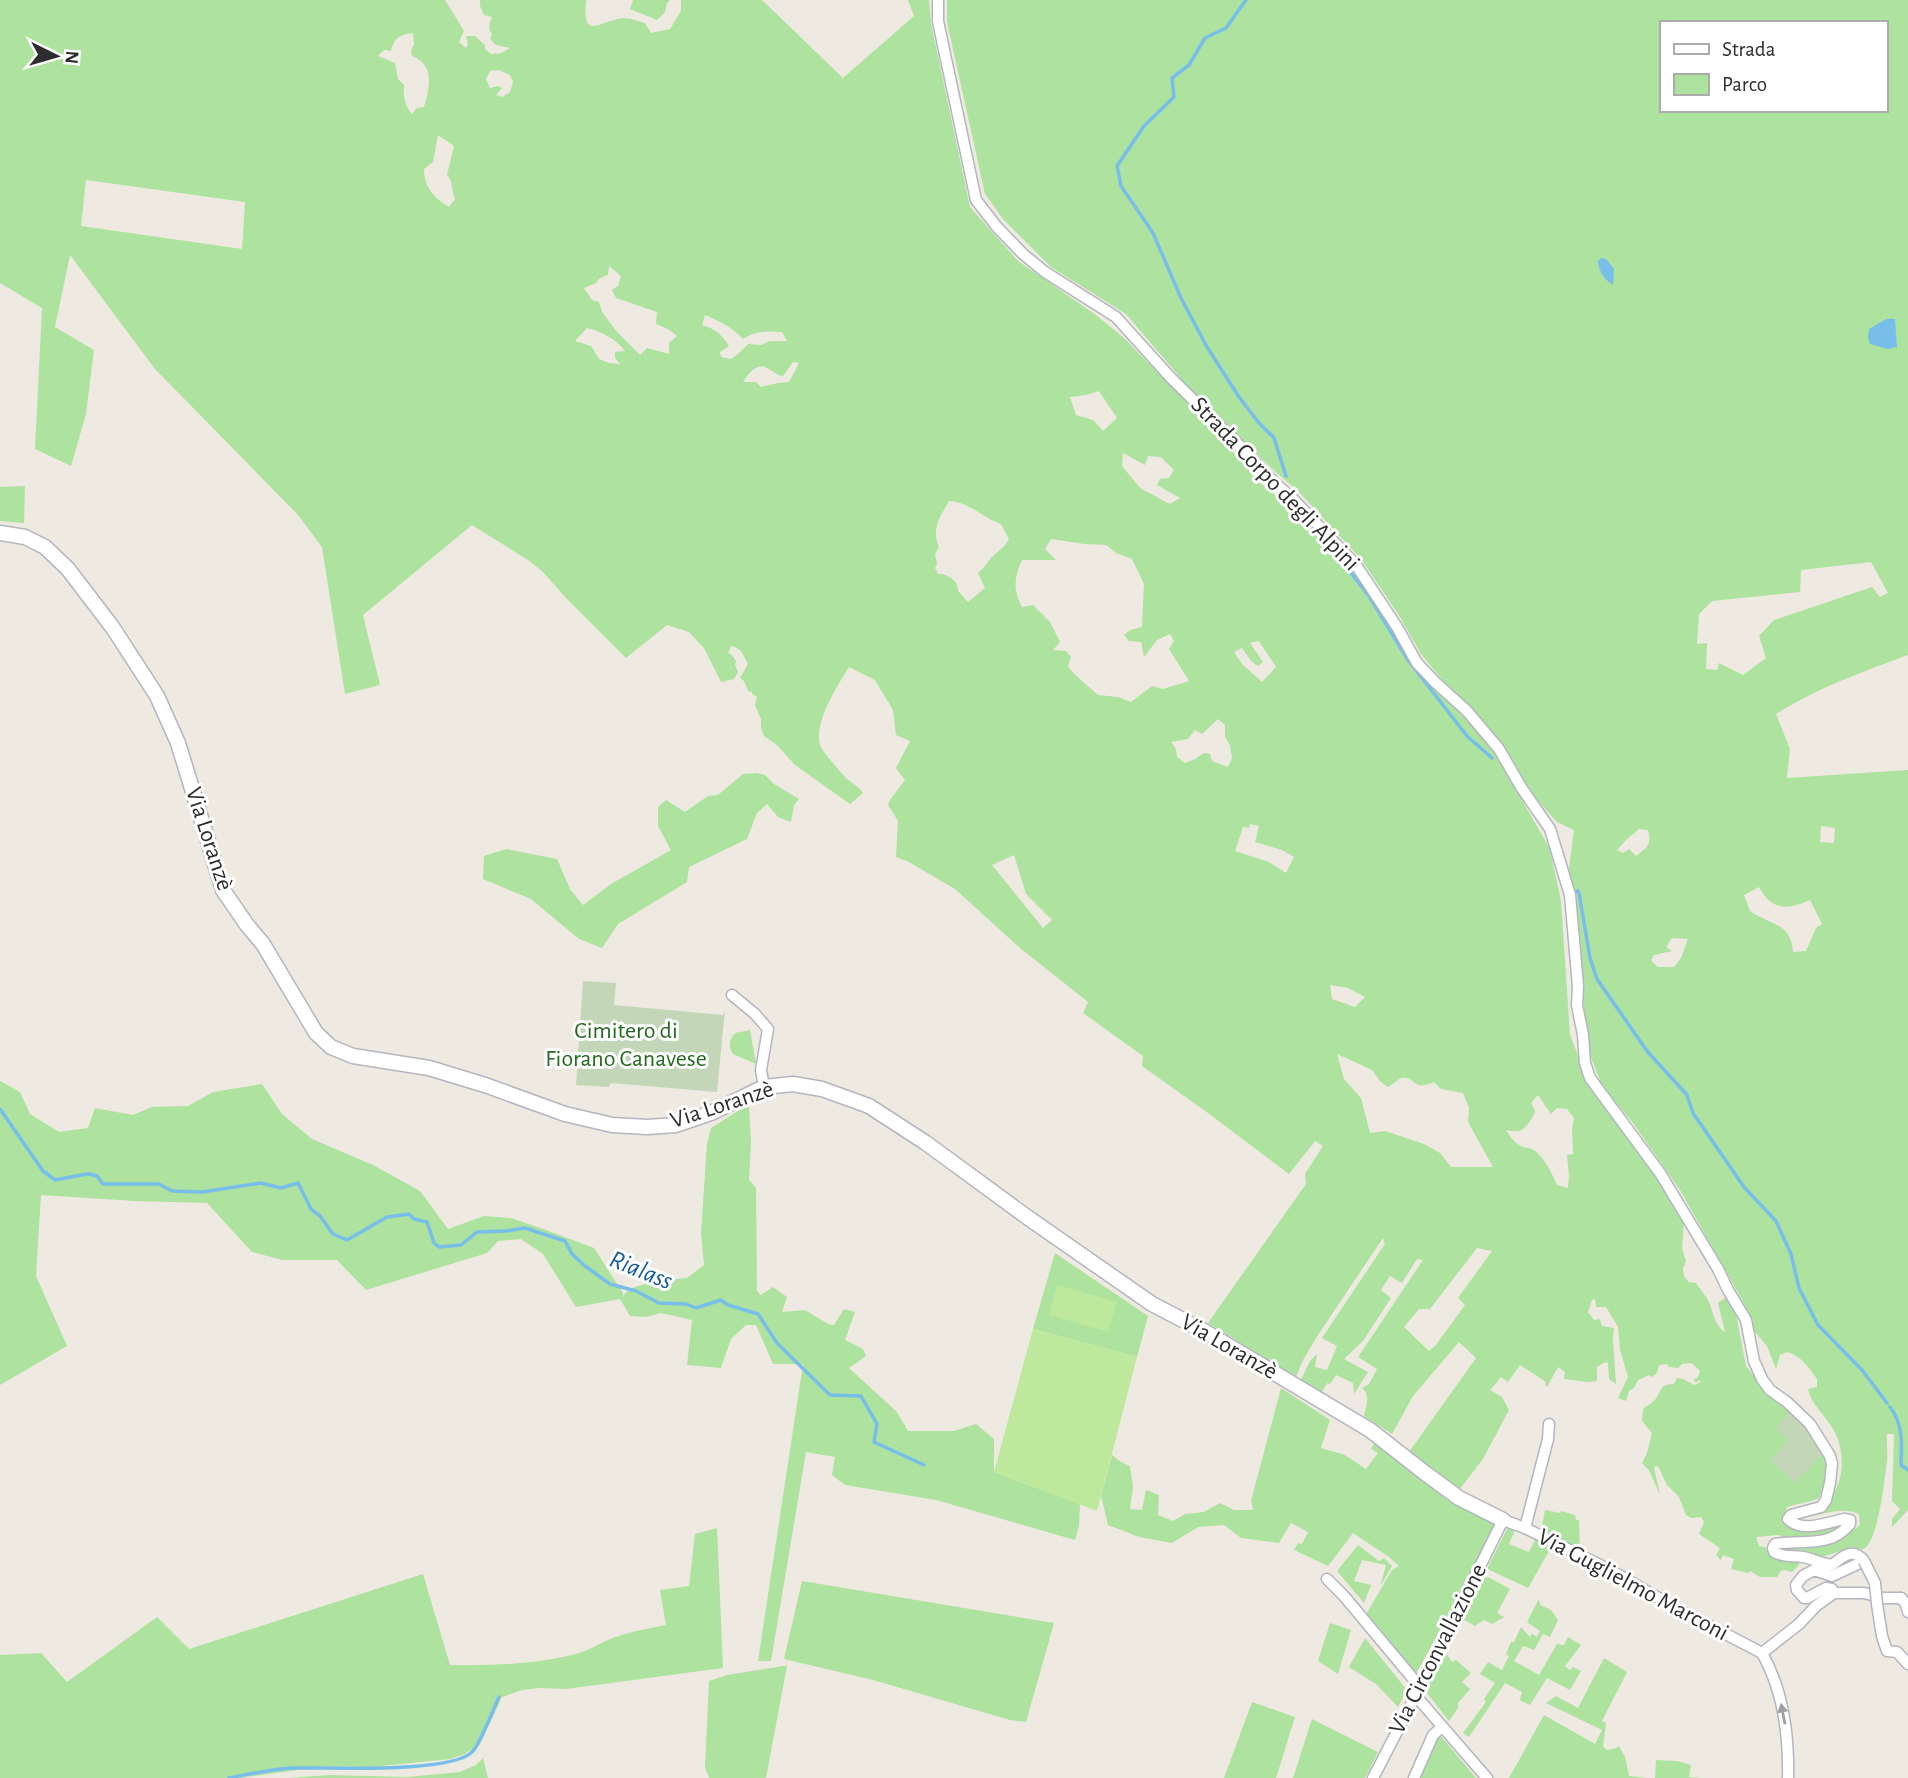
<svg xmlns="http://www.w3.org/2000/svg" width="1908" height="1778" font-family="'Alegreya Sans',sans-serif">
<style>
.green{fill:#ade29f;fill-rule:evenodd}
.cemetery{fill:#c3d7b8}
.pitch{fill:#bee99c}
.water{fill:#78beeb}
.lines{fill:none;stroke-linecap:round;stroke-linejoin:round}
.stream{stroke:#78beeb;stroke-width:3.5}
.minor-casing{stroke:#b4b5c0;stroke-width:13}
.tertiary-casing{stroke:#b4b5c0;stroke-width:17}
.minor{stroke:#fff;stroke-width:10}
.tertiary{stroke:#fff;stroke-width:14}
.minor-bridge-casing{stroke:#b4b5c0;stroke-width:13;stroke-linecap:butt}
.minor-bridge{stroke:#fff;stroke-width:10}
.oneway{fill:#a0a0a0}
.labels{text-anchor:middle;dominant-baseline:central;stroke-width:6;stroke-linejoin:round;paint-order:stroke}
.street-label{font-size:24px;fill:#2d2d2d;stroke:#fff}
.park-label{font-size:24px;fill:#236a1e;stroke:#fff}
.water-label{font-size:26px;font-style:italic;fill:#125b9c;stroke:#fff}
</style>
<rect width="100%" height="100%" fill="#eeeae1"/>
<g class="green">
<path d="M0 0H445L464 31 459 42 466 48 468 44 466 36H475L485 45V49L491 54 501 53 510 48 496 45 490 39 492 34C488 29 489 23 492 17L484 15 480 6V0H586C582 42 599 21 623 18 630 18 638 21 645 23L651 33 670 29 681 11V0H762L843 78 914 16 908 0H929L931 23 970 207 1018 261 1096 315 1124 338 1198 414 1267 489 1314 524 1352 566 1375 598 1417 668 1490 744 1550 849 1561 901 1570 1035 1590 1086 1654 1172 1684 1223 1682 1248 1686 1261 1683 1269 1684 1276 1689 1282 1696 1283C1700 1289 1706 1296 1709 1302 1714 1314 1714 1325 1725 1332L1718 1303 1726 1297 1736 1314 1746 1366 1775 1401 1791 1410 1825 1451C1824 1458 1826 1462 1826 1468 1827 1478 1822 1489 1819 1498 1809 1503 1798 1503 1787 1507L1783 1519 1786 1525 1797 1530 1844 1524 1834 1532 1813 1539 1797 1540 1778 1535 1756 1537 1759 1546 1765 1547 1771 1557 1781 1561 1799 1559V1565L1792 1572 1785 1570 1781 1571 1777 1577H1760L1750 1571 1748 1573 1731 1569 1734 1559 1723 1555 1721 1560 1716 1555 1720 1548 1699 1534 1704 1522 1701 1517 1691 1518 1686 1515 1679 1497 1667 1485 1658 1466 1654 1467 1660 1495 1649 1470 1642 1463 1647 1453 1652 1433 1642 1421 1643 1409C1648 1405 1654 1402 1657 1397 1662 1388 1662 1384 1674 1384L1677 1378 1683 1379 1694 1385 1701 1382 1700 1380 1696 1382 1693 1380 1698 1377 1700 1371 1692 1363 1682 1364 1678 1368 1669 1367 1667 1364 1659 1365 1657 1373 1652 1377 1649 1375 1638 1380 1634 1388 1629 1391 1626 1401 1618 1398 1628 1377 1620 1350 1618 1327 1606 1307H1596L1595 1299 1592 1300 1588 1312 1594 1320 1600 1319 1602 1326 1614 1328 1613 1338 1616 1384 1609 1379 1608 1363 1605 1362 1597 1367V1381L1588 1382 1564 1379 1565 1372 1558 1367 1547 1387 1545 1384 1546 1382 1520 1365 1508 1382 1501 1377 1490 1390 1502 1397 1509 1410 1483 1459 1459 1490 1409 1452 1476 1358 1459 1342 1413 1396 1392 1434 1364 1416C1366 1406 1371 1395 1362 1388L1369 1384 1377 1369 1358 1357 1423 1260 1417 1259 1402 1283 1390 1276 1381 1290 1391 1298 1363 1341 1344 1359 1368 1372 1354 1394 1353 1383 1336 1375 1330 1384 1327 1383 1322 1392 1301 1380 1310 1361 1317 1354 1315 1367 1327 1370 1337 1346 1322 1338 1385 1244 1383 1238 1318 1335 1303 1360 1296 1377 1208 1323 1306 1184 1305 1174 1323 1146 1315 1141 1289 1174 1208 1113 1142 1066 1143 1056 1083 1013 1088 1002 1020 948 955 889 907 861 896 857 898 821 888 805 890 800 905 780 896 768 910 741 896 735 893 710 875 680 849 667C839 683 809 729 822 749 825 754 842 774 847 779 853 784 858 786 863 793L850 804 795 765 777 745 764 736 761 727V719L755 705 757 697 752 694V692L748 691 744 681 740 678 748 664C743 655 742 648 731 646L728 653 731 654 736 661 735 665 738 672 734 679 721 682 704 648 689 632 667 625 626 658 566 598 542 571 528 560 472 525 363 615 380 685 345 694 322 547 298 515 155 369 70 255 55 327 94 350 86 414 71 466 35 449 42 308 0 283ZM413 33 414 44 411 51 412 56C436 65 429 89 424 107L417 108 412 114C405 106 403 96 404 85L398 79 395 63 378 56 384 50 391 51C394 38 399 35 413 33ZM499 70 510 75 513 82 510 92 502 97 496 95 502 88 498 86 490 88 486 79 490 71ZM438 135 454 146 447 175C454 183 451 190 455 199L449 207C434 198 424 187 424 169L433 162ZM86 180 245 202 242 249 81 226ZM609 266 621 276 618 286 612 290 616 298 657 312 656 324 668 329 677 336 669 343V354L647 348 640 355 617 332 602 312 599 302 592 300 584 288 596 283 600 278 608 275ZM705 315C719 321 732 327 743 339 756 331 766 331 782 332L787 341H770L761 345 748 344 739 353 731 359 721 357 720 352 729 346C722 334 715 329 702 325ZM587 328C602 332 615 338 625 351L615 352V358L620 364 609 363 599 359 591 346 575 341ZM793 362 799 363 789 382 778 383 761 387 756 382H743C748 374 756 362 767 368 774 371 775 375 783 376ZM1099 391 1117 418 1103 431 1093 420 1076 415 1070 397 1086 395ZM1123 453 1145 465 1148 456 1161 457 1174 470 1169 478 1160 479 1157 485 1180 498 1170 504 1140 488 1122 466ZM949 501C972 503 981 517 1001 524L1009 539C1004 548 998 551 991 558 987 563 984 568 978 573L985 588 968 602 958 591C959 581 947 573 938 574L935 568 937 564 935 554 939 547C931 529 940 517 949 501ZM1051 539 1085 544 1106 545 1116 553 1132 559 1144 584 1142 627 1130 630 1124 635 1129 641 1141 642 1144 657 1157 640 1170 634 1174 641 1169 649 1189 681 1163 689 1152 686 1131 702 1118 697 1098 695C1090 687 1072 674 1068 666L1071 657 1066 651 1053 650 1060 642 1050 622 1033 605 1022 607C1013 591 1014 577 1022 560H1056L1045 549ZM1259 641 1276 667 1262 682 1242 664 1234 652 1242 648 1251 661 1258 666 1263 662 1250 643ZM1218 719 1225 725V737L1230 745 1232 758 1228 767 1212 761 1210 754 1204 753 1195 759 1185 763 1177 757 1176 749 1171 742 1188 739 1195 730 1202 734ZM1250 824 1259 826 1255 842 1282 850 1294 857 1286 873 1269 862 1235 851 1243 827 1249 828ZM1014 855 1026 894 1052 920 1043 928 992 865ZM1330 985 1348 988 1365 997 1355 1007 1332 999ZM1337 1054 1372 1070 1380 1081 1388 1087C1392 1085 1398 1079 1402 1078 1416 1075 1411 1092 1434 1082L1441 1089 1463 1093 1469 1108 1468 1122 1493 1167H1451L1440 1153 1424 1144 1385 1131 1370 1133 1361 1098 1344 1079ZM1538 1095 1551 1114 1557 1108 1567 1109 1574 1118 1572 1128 1573 1154 1567 1155 1569 1176 1568 1188 1557 1185C1552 1173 1543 1155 1532 1149 1528 1148 1524 1148 1521 1146 1513 1142 1510 1136 1506 1130 1509 1130 1513 1132 1517 1131 1525 1131 1533 1118 1535 1111L1531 1103ZM1477 1248 1492 1251 1458 1298 1465 1305 1435 1346 1429 1351 1404 1327 1419 1309H1430Z"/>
<polygon points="633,0 670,0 667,3 665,12 657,20 630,9"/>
<path d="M947 0H1908V655C1862 672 1817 688 1776 714L1790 749 1787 778 1908 770V1510L1892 1527V1519L1900 1509 1892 1501 1894 1434H1887C1886 1442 1888 1452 1887 1461 1885 1477 1878 1544 1863 1549 1860 1551 1856 1548 1853 1547L1819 1558 1788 1553 1781 1548 1801 1549 1821 1546 1858 1527 1860 1524 1859 1514C1841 1506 1826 1515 1808 1515 1816 1508 1827 1502 1833 1494 1846 1476 1844 1443 1831 1426 1823 1413 1812 1405 1808 1389L1817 1387V1379C1808 1367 1803 1357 1787 1352L1780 1355 1776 1369 1767 1346 1754 1331 1752 1319 1741 1298 1680 1190 1633 1123 1601 1084 1589 1052 1569 868 1574 830 1557 822 1539 802 1496 738 1444 682 1421 654 1400 617 1361 559 1297 490 1279 475 1195 395 1126 314 1051 267 1003 219 985 194 947 22ZM1661 23H1885V110H1661ZM1871 562 1888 593 1880 597 1872 587 1774 620 1759 636 1766 658 1743 675 1719 663 1717 670 1706 669 1707 643 1697 644 1699 614 1712 601 1800 592 1801 570ZM1821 826 1835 828 1834 843 1820 842ZM1639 829 1648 830C1652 846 1647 847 1636 856L1629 849 1623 853 1617 850 1626 840ZM1759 887C1772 911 1787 910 1810 900L1822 924 1816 928 1806 951 1793 952C1791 922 1771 926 1750 911L1744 895ZM1672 938 1688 939 1681 958 1674 967H1658L1651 960 1654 955 1672 951 1666 947Z"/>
<polygon points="25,486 24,523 0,521 0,487"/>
<polygon points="757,773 765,775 774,784 799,799 794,805 791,822 778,817 767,804 757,813 747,839 689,867 687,882 618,924 602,948 579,939 531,899 483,879 484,856 506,849 557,859 570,889 583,905 611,884 671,850 658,826 658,807 666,800 685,812 708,796 718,795 743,774"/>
<path d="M750 1030 756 1064 733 1054C728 1047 729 1040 735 1033Z"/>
<polygon points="0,1081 20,1092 30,1114 59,1132 88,1128 95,1108 133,1115 152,1107 188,1106 213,1092 262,1084 282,1114 312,1139 373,1165 420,1191 448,1229 484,1216 511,1218 546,1230 594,1248 623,1293 623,1296 629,1289 654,1281 687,1278 704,1265 701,1233 707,1144 711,1128 749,1104 751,1143 749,1180 756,1188 757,1291 761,1295 773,1287 787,1297 782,1312 805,1310 828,1324 834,1325 844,1309 855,1312 845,1340 863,1349 866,1356 849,1368 897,1412 908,1431 954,1431 976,1424 994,1439 994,1472 1080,1504 1079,1526 1075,1540 936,1500 845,1485 832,1475 835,1457 806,1452 771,1661 758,1661 803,1364 773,1364 756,1325 746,1325 731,1339 721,1368 687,1365 692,1320 661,1313 646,1317 630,1316 620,1299 576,1307 543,1254 521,1239 498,1241 487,1253 366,1290 337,1260 282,1260 252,1252 207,1203 135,1201 41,1195 36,1276 67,1346 0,1385"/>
<polygon points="1055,1253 1148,1316 1137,1357 1033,1329"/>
<polygon points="1281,1388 1330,1420 1321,1448 1345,1455 1366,1469 1378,1453 1371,1449 1375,1441 1497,1521 1471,1574 1417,1672 1414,1673 1364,1618 1392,1570 1399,1566 1389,1557 1353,1533 1328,1566 1294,1550 1298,1543 1302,1544 1308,1532 1291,1523 1279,1543 1241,1538 1224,1525 1198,1527 1172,1543 1139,1537 1108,1525 1101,1496 1112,1455 1121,1462 1130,1466 1133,1487 1130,1509 1142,1510 1146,1490 1159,1495 1158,1515 1173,1521 1185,1514 1204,1512 1220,1503 1234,1510 1253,1510 1251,1501"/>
<polygon points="1545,1510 1560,1513 1561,1511 1575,1515 1576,1520 1579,1520 1580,1552 1541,1532"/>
<polygon points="1508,1527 1515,1530 1509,1544 1529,1552 1536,1538 1553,1544 1528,1588 1487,1569"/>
<path d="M717 1528 723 1668 566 1689 539 1688 522 1690 502 1697 480 1744 465 1754 450 1759 372 1767 328 1766 239 1778H0V1655L41 1653 67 1682 157 1617 189 1649 423 1574 450 1665C490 1666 540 1664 579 1653 589 1650 599 1644 608 1640 627 1632 646 1629 666 1625L660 1590 689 1586 695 1534Z"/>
<polygon points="1358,1545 1379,1561 1384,1558 1392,1566 1380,1587 1386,1565 1362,1560 1354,1581 1371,1585 1364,1603 1337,1571"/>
<polygon points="1483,1577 1490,1578 1510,1589 1497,1613 1504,1617 1492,1624 1484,1620 1475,1626 1461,1618 1479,1582"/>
<polygon points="802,1581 1054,1623 1026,1722 1010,1720 873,1680 784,1659"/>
<polygon points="1539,1599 1540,1605 1551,1610 1558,1620 1550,1637 1543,1634 1534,1650 1523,1646 1514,1661 1539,1675 1557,1644 1564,1645 1568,1637 1581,1645 1565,1666 1570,1670 1573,1667 1581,1671 1570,1690 1547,1678 1530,1705 1520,1700 1522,1692 1505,1683 1469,1737 1463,1733 1486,1702 1484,1699 1495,1683 1480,1674 1488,1662 1502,1670 1509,1656 1506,1654 1511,1642 1514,1642 1521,1627 1530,1637 1532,1634 1537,1637 1540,1631 1527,1622"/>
<polygon points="1330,1623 1351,1630 1338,1674 1318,1661"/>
<polygon points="1365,1638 1407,1690 1398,1707 1376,1684 1349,1667"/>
<polygon points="1446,1653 1452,1662 1456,1660 1471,1673 1462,1682 1470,1689 1458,1703 1458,1708 1449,1721 1424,1689"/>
<polygon points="1604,1658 1627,1672 1602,1721 1606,1723 1603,1746 1607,1750 1616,1748 1619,1746 1625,1757 1629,1776 1647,1778 1509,1778 1544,1715 1595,1744 1602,1730 1546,1703 1556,1696 1578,1708"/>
<polygon points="783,1666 787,1666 766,1778 709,1778 705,1767 709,1681 727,1675"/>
<polygon points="1252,1702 1295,1717 1276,1778 1224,1778"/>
<polygon points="1312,1719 1378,1752 1365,1778 1293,1778"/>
<polygon points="1439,1734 1476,1778 1415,1778"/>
<polygon points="483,1758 488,1778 287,1778 330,1775 407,1777 460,1772 476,1765"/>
<polygon points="1656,1760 1677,1761 1691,1765 1689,1777 1700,1778 1655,1778"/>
</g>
<g class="cemetery">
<polygon points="583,981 616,983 614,1005 723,1015 725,1010 717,1092 611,1083 609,1087 576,1085"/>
<polygon points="1791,1410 1825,1451 1795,1483 1770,1460 1787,1441 1776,1427"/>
</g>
<g class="pitch">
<polygon points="1057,1285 1117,1302 1108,1332 1049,1315"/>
<polygon points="1033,1329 1137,1357 1097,1511 994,1472"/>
</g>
<g class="water">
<path d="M1601 258 1606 259 1614 269 1613 285C1604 279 1599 272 1598 261Z"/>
<polygon points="1886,319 1895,319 1897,347 1888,349 1870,344 1868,338 1869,329"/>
</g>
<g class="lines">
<g class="stream">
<polyline points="1246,0 1226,28 1205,38 1189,65 1172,78 1174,97 1144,126 1117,166 1121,186 1153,233 1181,298 1207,347 1239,397 1259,423 1274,438 1286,476"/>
<polyline points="1281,502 1309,523"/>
<polyline points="1324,539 1369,596 1408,660 1467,736 1492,758"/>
<polyline points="1570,892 1578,891 1579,893 1590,958 1597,979 1647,1051 1687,1095 1693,1113 1744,1187 1776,1221 1791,1254 1799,1288 1818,1325 1862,1370 1887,1403"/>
<polyline points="0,1109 43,1171 55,1180 87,1174"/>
<polyline points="89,1174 97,1176 103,1184 159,1184 172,1191 202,1192 261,1183 281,1188 298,1183 311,1209 320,1216 333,1234 347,1240 387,1217 409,1214 414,1219 427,1222 434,1243 439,1247 461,1245 477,1232 506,1231 525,1228 565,1241 572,1254 585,1266 610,1284 636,1291 659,1303 686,1304 696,1308 721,1300 728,1305 758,1314 777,1343 830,1395 861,1396 877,1424 874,1442 924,1465"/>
<path d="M1890 1407C1903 1423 1902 1444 1901 1465L1908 1470"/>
<path d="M229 1778C250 1774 271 1769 293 1768 326 1767 454 1774 473 1751 481 1742 493 1710 499 1697"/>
</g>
<g class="minor-casing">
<g id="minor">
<path d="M938 0V21L943 45 976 200 997 227 1023 254 1045 272 1116 317 1171 378 1241 447 1274 482 1293 499 1356 565 1397 627 1417 663 1436 683 1467 711 1499 749 1521 787 1550 829 1570 895 1578 986 1577 1005 1583 1035 1585 1063 1590 1078 1660 1173 1718 1269 1728 1290 1746 1320 1754 1361 1762 1379 1770 1390 1787 1402 1810 1424 1830 1456 1832 1464 1830 1483 1826 1500 1821 1507 1791 1515 1788 1519C1802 1533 1826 1523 1844 1519L1850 1520V1524C1829 1549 1802 1539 1775 1544L1773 1548 1774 1552C1784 1558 1793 1555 1803 1557 1813 1559 1822 1564 1832 1565 1843 1556 1853 1547 1864 1561L1832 1576 1814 1570 1803 1576 1796 1585 1797 1590 1804 1598H1807L1826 1588 1832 1589 1834 1593"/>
<polyline points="732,995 755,1014 768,1029 761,1070 764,1087"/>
<polyline points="1525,1528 1548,1439 1549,1424"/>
<polyline points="1327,1579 1344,1596 1420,1687"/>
<polyline points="1901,1598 1906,1604 1908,1612"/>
<polyline points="1877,1604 1882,1636 1887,1651 1897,1652 1908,1664"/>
<polyline points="1762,1653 1799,1624 1816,1606 1834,1593 1864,1593 1883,1598 1901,1598"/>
<path d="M1762 1653C1783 1690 1789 1736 1788 1778"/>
<polyline points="1415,1695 1487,1778"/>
<polyline points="1373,1778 1420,1687 1503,1520 1525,1528 1614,1572 1676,1608 1762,1653"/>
<polyline points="1414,1778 1433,1735 1442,1727"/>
</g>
</g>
<g class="tertiary-casing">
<polyline id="tertiary" points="0,533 25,537 45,547 68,569 113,628 157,696 178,743 223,890 247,925 263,944 316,1033 331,1047 353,1056 429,1068 485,1085 565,1114 612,1125 647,1127 676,1125 711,1113 764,1087 793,1084 822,1089 869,1106 926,1143 1027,1217 1152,1304 1204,1331 1370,1430 1425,1473 1459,1498 1503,1520"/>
</g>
<use href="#minor" class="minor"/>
<use href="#tertiary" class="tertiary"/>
<g class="minor-bridge-casing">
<polyline id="minor-bridge" points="1864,1561 1875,1583 1877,1604"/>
</g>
<use href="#minor-bridge" class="minor-bridge"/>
</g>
<defs><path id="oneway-solid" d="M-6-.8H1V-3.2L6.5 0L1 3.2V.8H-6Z" transform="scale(1.75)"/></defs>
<use class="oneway" href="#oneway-solid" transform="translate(1783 1714) rotate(-101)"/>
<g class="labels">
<g class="street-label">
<text transform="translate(1275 484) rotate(46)">Strada Corpo degli Alpini</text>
<text transform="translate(209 839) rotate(72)">Via Loranzè</text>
<text transform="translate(722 1105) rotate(-18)">Via Loranzè</text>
<text transform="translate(1229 1347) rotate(30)">Via Loranzè</text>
<text transform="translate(1633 1585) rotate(28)">Via Guglielmo Marconi</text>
<text transform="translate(1438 1649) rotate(-63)">Via Circonvallazione</text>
</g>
<g class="park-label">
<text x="626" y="1031">Cimitero di<tspan x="626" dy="28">Fiorano Canavese</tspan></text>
</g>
<g class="water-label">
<text transform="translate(641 1270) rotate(22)">Rialass</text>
</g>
</g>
<rect x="1660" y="21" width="228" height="91" fill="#ffffff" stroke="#ababab" stroke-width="2"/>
<rect x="1674" y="44" width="35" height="10" fill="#ffffff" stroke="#ababab" stroke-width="2"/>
<text x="1722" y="56" font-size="21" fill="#2d2d2d">Strada</text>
<rect x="1674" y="74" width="35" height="21" fill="#ade29f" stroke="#ababab" stroke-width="2"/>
<text x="1722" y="91" font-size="21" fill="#2d2d2d">Parco</text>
<g transform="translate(56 56) rotate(95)" stroke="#ffffff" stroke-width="5" paint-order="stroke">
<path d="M0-5L12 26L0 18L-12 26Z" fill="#2d2d2d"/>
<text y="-10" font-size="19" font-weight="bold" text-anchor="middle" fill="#2d2d2d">N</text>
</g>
</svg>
